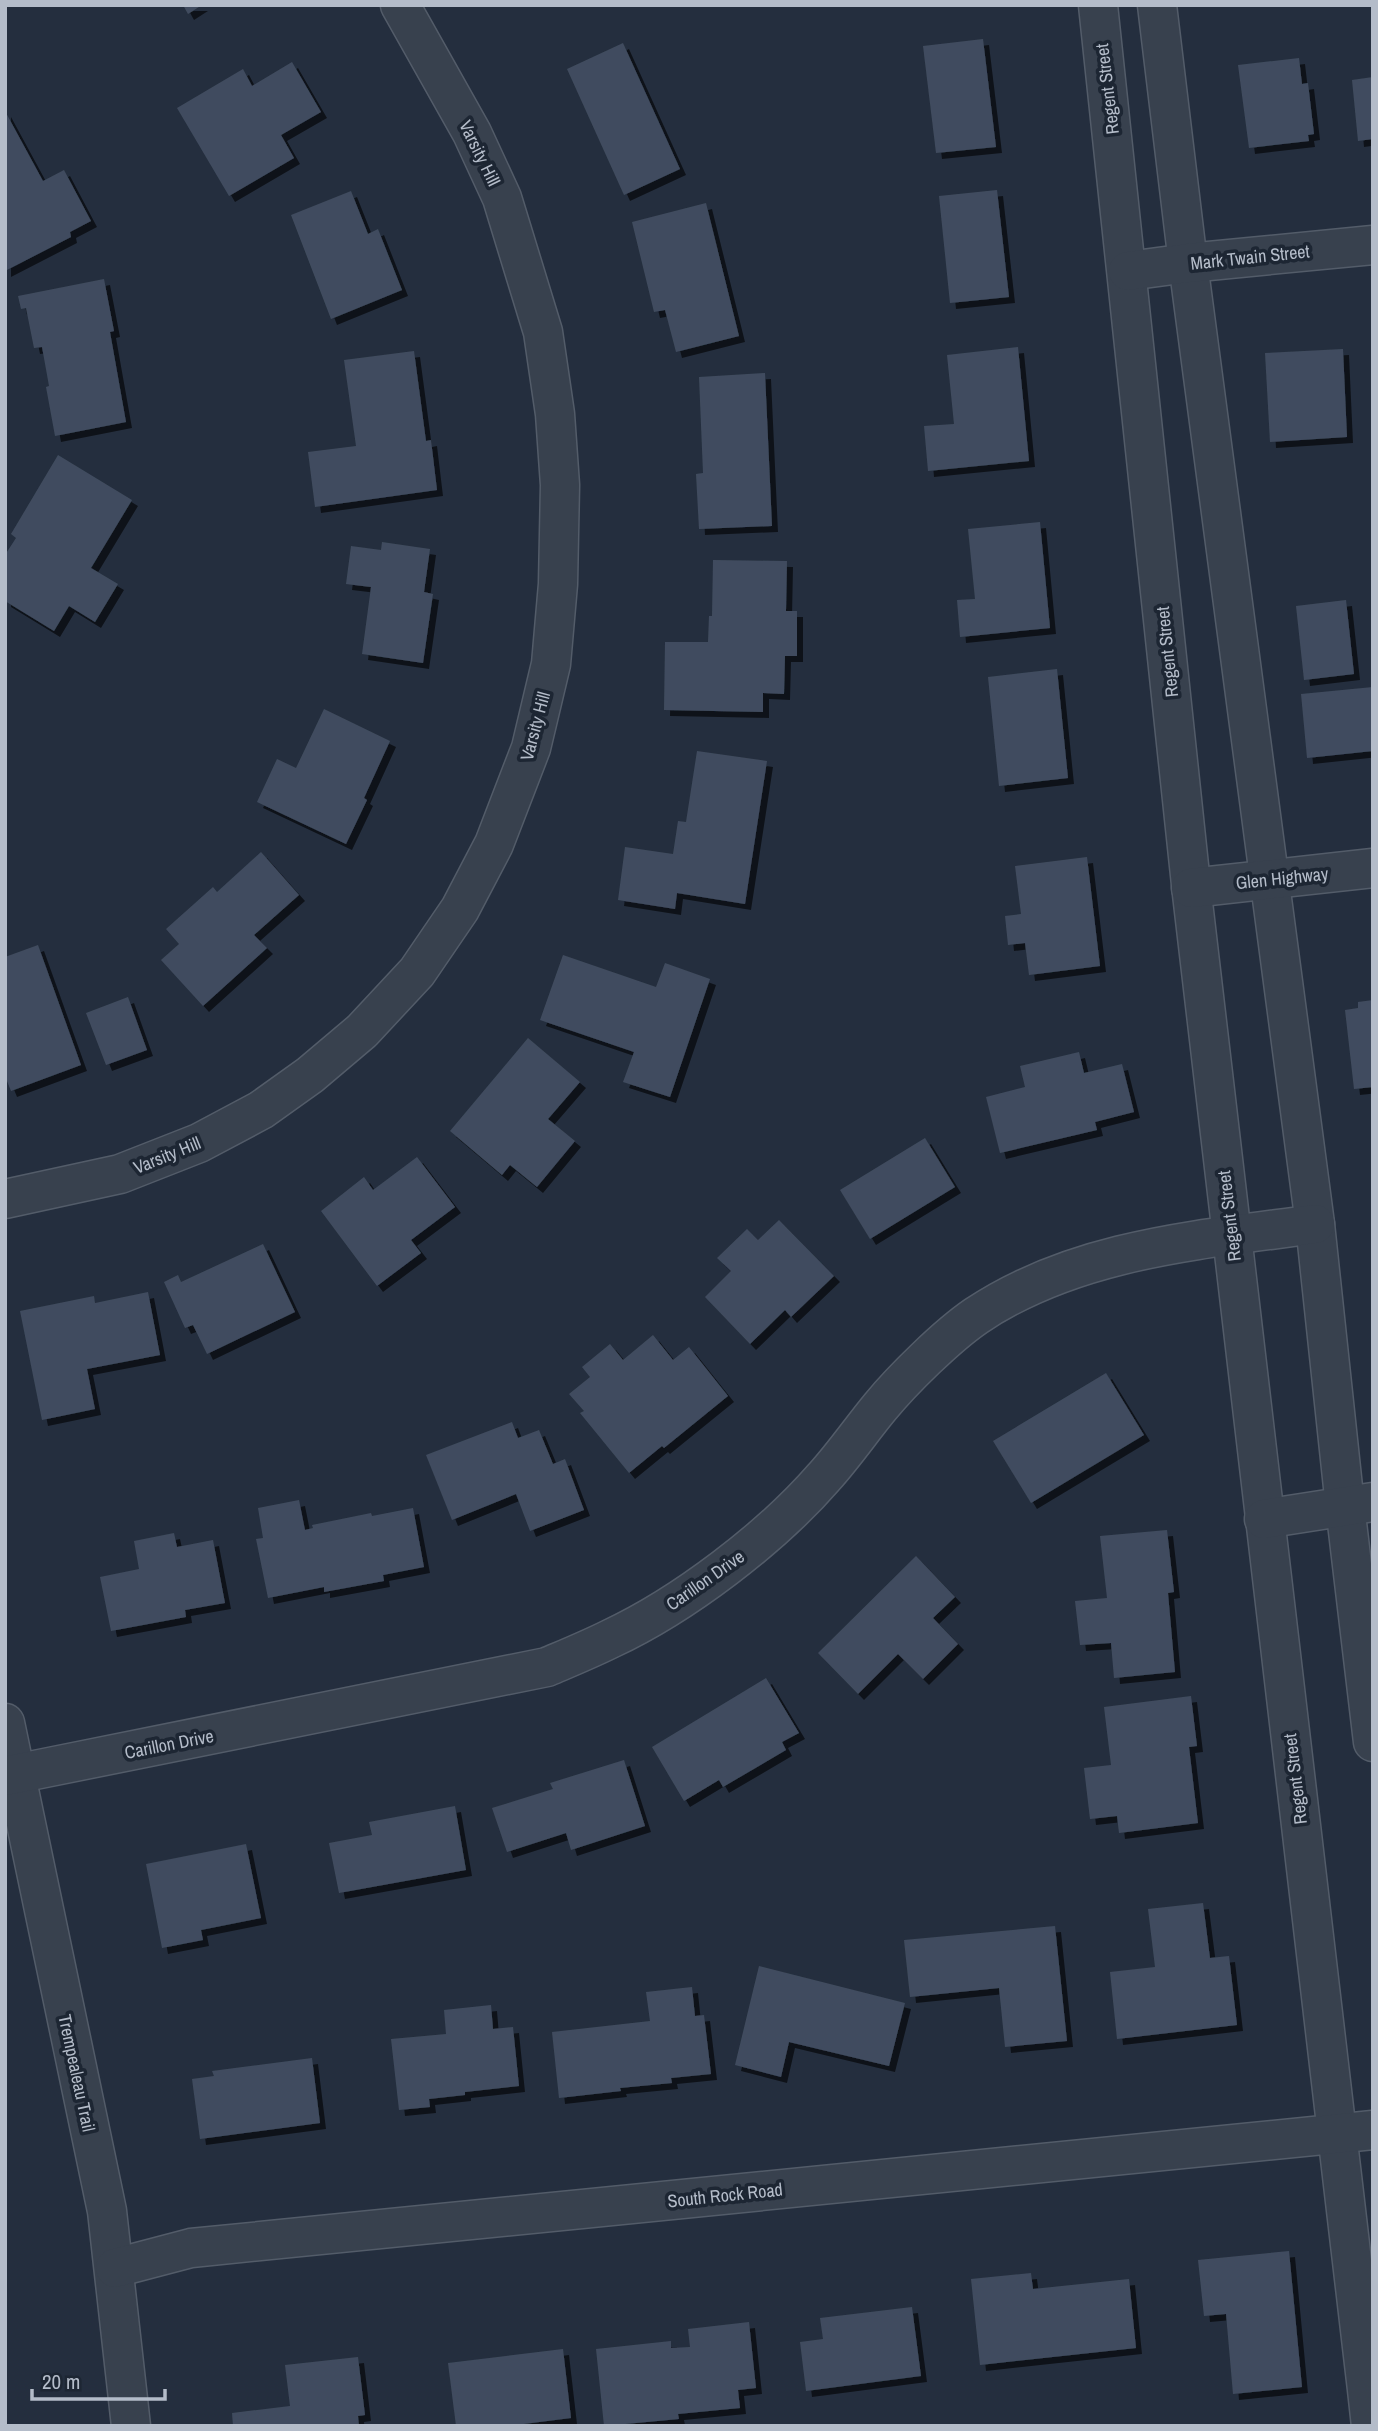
<svg xmlns="http://www.w3.org/2000/svg" width="1378" height="2431" font-family="'Archivo Narrow',sans-serif">
<style>
.building{fill:#404c5e;filter:url(#shadow)}
.lines{fill:none;stroke-linecap:round;stroke-linejoin:round}
.minor-casing{stroke:#535c69;stroke-width:41}
.minor{stroke:#38414e;stroke-width:38}
.labels{text-anchor:middle;dominant-baseline:central;stroke-width:7;stroke-linejoin:round;paint-order:stroke}
.street-label{font-size:18px;fill:#b4bcc9;stroke:#1d2633}
</style>
<defs>
<filter id="shadow"><feDropShadow dx="6" dy="6" stdDeviation="0" flood-color="#0009"/></filter>
</defs>
<rect width="100%" height="100%" fill="#242e3e"/>
<g class="building">
<polygon points="183,5 202,5 188,14"/>
<polygon points="983,39 996,147 936,153 923,46"/>
<polygon points="623,43 680,169 624,195 567,69"/>
<polygon points="1299,58 1302,84 1308,83 1314,134 1308,135 1309,141 1249,148 1238,65"/>
<polygon points="292,62 321,112 281,135 294,158 229,196 177,108 243,69 252,86"/>
<polygon points="1373,77 1373,139 1358,141 1352,80"/>
<polygon points="5,111 43,181 64,170 91,221 70,232 71,237 5,271"/>
<polygon points="997,190 1009,297 950,303 939,196"/>
<polygon points="351,191 368,234 378,229 402,290 331,319 291,215"/>
<polygon points="706,203 739,336 676,352 665,310 654,312 632,222"/>
<polygon points="104,279 114,331 110,332 126,422 55,436 46,387 49,386 42,347 34,348 26,308 21,309 18,296"/>
<polygon points="1018,347 1029,461 928,471 924,426 954,424 947,355"/>
<polygon points="1343,349 1347,437 1270,442 1265,353"/>
<polygon points="414,351 426,441 431,440 437,490 315,507 308,452 356,446 344,360"/>
<polygon points="765,373 772,526 699,529 696,474 703,473 699,377"/>
<polygon points="58,455 132,500 91,568 118,584 95,622 69,606 54,631 5,601 5,555 16,538 11,534"/>
<polygon points="1040,522 1050,628 960,637 957,600 975,599 968,529"/>
<polygon points="382,542 430,549 424,592 433,594 423,663 362,654 371,587 346,584 351,546 381,550"/>
<polygon points="713,560 787,561 786,611 797,611 797,656 785,656 784,694 763,693 763,712 664,710 665,642 708,642 709,616 712,616"/>
<polygon points="1346,600 1354,674 1304,680 1296,606"/>
<polygon points="1057,669 1068,778 999,786 988,677"/>
<polygon points="1373,687 1373,751 1307,758 1301,694"/>
<polygon points="324,709 390,741 364,798 367,800 346,844 257,802 277,759 296,768"/>
<polygon points="697,751 767,761 745,904 677,893 675,909 618,900 625,847 673,854 678,821 686,822"/>
<polygon points="261,852 299,895 254,935 267,948 203,1006 161,960 179,944 166,929 213,887 217,892"/>
<polygon points="1087,857 1100,966 1029,975 1025,943 1008,945 1005,916 1021,914 1015,866"/>
<polygon points="38,945 81,1065 11,1091 5,1076 5,957"/>
<polygon points="563,955 656,987 665,963 710,979 670,1097 623,1082 634,1052 540,1020"/>
<polygon points="128,997 147,1050 106,1065 86,1013"/>
<polygon points="1373,1000 1373,1087 1354,1089 1345,1010 1358,1008 1358,1002"/>
<polygon points="528,1038 580,1082 548,1119 575,1141 537,1187 510,1165 502,1175 450,1131"/>
<polygon points="1079,1052 1084,1073 1122,1064 1134,1112 1095,1122 1097,1130 1000,1153 986,1097 1025,1087 1020,1066"/>
<polygon points="925,1138 955,1187 870,1239 840,1190"/>
<polygon points="417,1157 455,1207 411,1240 421,1253 377,1286 321,1211 364,1177 373,1190"/>
<polygon points="779,1220 834,1276 791,1317 785,1310 750,1344 705,1297 731,1271 717,1258 747,1229 758,1240"/>
<polygon points="263,1244 295,1312 207,1354 193,1325 185,1328 164,1282 178,1275 181,1282"/>
<polygon points="148,1292 160,1355 87,1369 95,1409 42,1420 20,1311 94,1296 95,1303"/>
<polygon points="653,1335 673,1360 689,1347 728,1396 664,1448 662,1446 629,1473 580,1413 584,1411 569,1394 590,1377 582,1367 610,1344 623,1360"/>
<polygon points="1106,1373 1144,1435 1031,1503 993,1441"/>
<polygon points="512,1422 518,1438 539,1430 553,1464 565,1459 584,1510 530,1531 516,1494 452,1520 426,1455"/>
<polygon points="299,1500 305,1530 313,1528 312,1525 371,1513 372,1516 413,1508 424,1567 383,1575 384,1581 324,1592 324,1587 268,1598 256,1539 263,1538 258,1508"/>
<polygon points="1167,1530 1174,1592 1168,1593 1175,1672 1114,1678 1111,1643 1080,1645 1075,1601 1107,1598 1100,1536"/>
<polygon points="174,1533 177,1547 213,1540 225,1603 185,1610 186,1617 111,1631 100,1577 139,1569 134,1541"/>
<polygon points="916,1556 955,1597 933,1618 958,1644 923,1679 898,1654 858,1694 818,1653"/>
<polygon points="766,1678 799,1733 782,1742 786,1750 723,1787 719,1780 684,1801 652,1747"/>
<polygon points="1191,1696 1197,1746 1189,1747 1198,1823 1119,1833 1117,1816 1090,1819 1084,1768 1111,1765 1104,1707"/>
<polygon points="624,1760 645,1826 571,1850 566,1833 507,1852 492,1808 553,1789 550,1783"/>
<polygon points="455,1806 466,1870 339,1893 329,1843 372,1835 369,1822"/>
<polygon points="246,1844 261,1918 201,1930 203,1940 162,1948 146,1864"/>
<polygon points="1203,1903 1210,1958 1229,1956 1237,2025 1117,2039 1110,1972 1155,1967 1148,1909"/>
<polygon points="1055,1926 1067,2041 1005,2047 999,1988 910,1997 904,1940"/>
<polygon points="759,1966 905,2003 889,2066 789,2042 781,2077 735,2065"/>
<polygon points="692,1987 695,2016 704,2015 711,2074 671,2078 672,2083 620,2088 621,2091 559,2098 552,2032 650,2021 646,1992"/>
<polygon points="491,2005 493,2029 513,2027 519,2086 465,2092 465,2095 429,2099 430,2107 399,2110 391,2039 446,2034 444,2010"/>
<polygon points="312,2058 320,2123 200,2139 192,2079 214,2076 212,2071"/>
<polygon points="1289,2251 1302,2387 1233,2394 1226,2314 1204,2316 1198,2260"/>
<polygon points="1031,2273 1033,2289 1129,2279 1136,2348 980,2365 971,2279"/>
<polygon points="912,2307 921,2376 806,2391 800,2342 823,2339 820,2318"/>
<polygon points="749,2322 756,2388 738,2390 740,2408 678,2414 679,2419 604,2426 596,2349 671,2341 671,2348 690,2347 688,2329"/>
<polygon points="563,2349 571,2418 508,2426 456,2426 448,2363"/>
<polygon points="358,2357 365,2415 358,2416 359,2426 233,2426 232,2413 290,2406 285,2365"/>
</g>
<g class="lines">
<g class="minor-casing">
<g id="minor">
<path d="M1098 5C1131 301 1159 598 1192 894 1250 1405 1315 1915 1371 2426"/>
<polyline points="1157,5 1188,263 1315,1224 1345,1506 1373,1742"/>
<polyline points="1128,271 1188,263 1373,245"/>
<polyline points="1191,888 1373,868"/>
<polyline points="5,1199 120,1174 199,1143 261,1110 310,1075 362,1031 417,972 460,909 494,844 531,748 551,664 558,584 560,485 555,414 543,332 502,198 472,133 400,5"/>
<polyline points="1264,1519 1373,1502"/>
<polyline points="5,1723 107,2211 131,2426"/>
<path d="M5 1776 547 1667C568 1658 590 1649 610 1639 683 1605 771 1538 824 1477 844 1455 861 1430 880 1407 903 1379 947 1336 976 1316 1076 1249 1199 1240 1315 1224"/>
<polyline points="115,2268 191,2248 1373,2130"/>
</g>
</g>
<use href="#minor" class="minor"/>
</g>
<g class="labels">
<g class="street-label">
<text transform="translate(1107 89) rotate(-97)">Regent Street</text>
<text transform="translate(480 153) rotate(64)">Varsity Hill</text>
<text transform="translate(1250 257) rotate(-6)">Mark Twain Street</text>
<text transform="translate(1167 652) rotate(-96)">Regent Street</text>
<text transform="translate(535 726) rotate(-75)">Varsity Hill</text>
<text transform="translate(1282 878) rotate(-6)">Glen Highway</text>
<text transform="translate(167 1155) rotate(-22)">Varsity Hill</text>
<text transform="translate(1229 1216) rotate(-97)">Regent Street</text>
<text transform="translate(705 1580) rotate(-35)">Carillon Drive</text>
<text transform="translate(169 1744) rotate(-11)">Carillon Drive</text>
<text transform="translate(1295 1779) rotate(-97)">Regent Street</text>
<text transform="translate(77 2073) rotate(78)">Trempealeau Trail</text>
<text transform="translate(725 2195) rotate(-6)">South Rock Road</text>
</g>
</g>
<rect width="1378" height="2431" fill="none" stroke="#b4bcc9" stroke-width="14"/>
<path d="M32 2389v10h133v-10" fill="none" stroke="#b4bcc9" stroke-width="3.5"/>
<text x="42" y="2389" font-size="21" fill="#b4bcc9" stroke="#1d2633" stroke-width="5" paint-order="stroke">20 m</text>
</svg>
